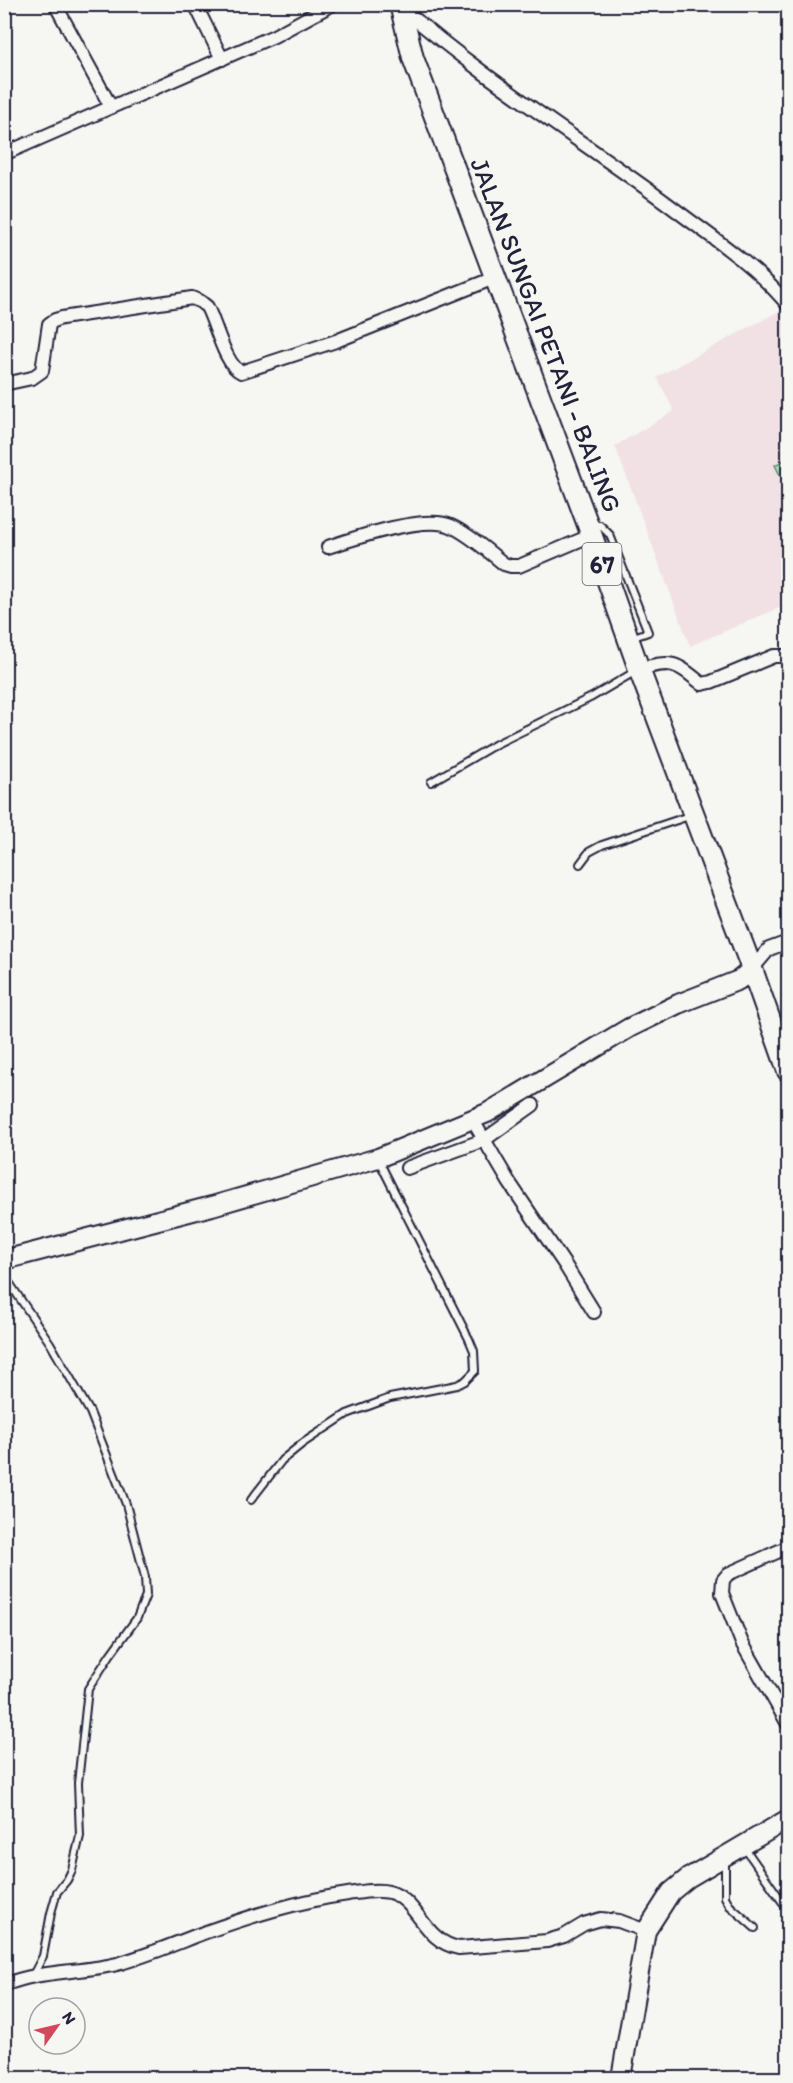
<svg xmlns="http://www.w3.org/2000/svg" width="793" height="2083" font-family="Itim,sans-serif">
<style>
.built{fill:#f1e1e4}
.green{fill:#a6e5ad;stroke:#648474;stroke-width:1.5}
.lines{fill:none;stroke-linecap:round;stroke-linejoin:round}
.lane-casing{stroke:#22223b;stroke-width:10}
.street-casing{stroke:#22223b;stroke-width:16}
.secondary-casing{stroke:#22223b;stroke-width:22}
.primary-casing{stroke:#22223b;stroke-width:24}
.lane{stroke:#f6f6f2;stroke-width:6}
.street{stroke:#f6f6f2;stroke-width:12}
.secondary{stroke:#f6f6f2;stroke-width:18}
.primary{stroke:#f6f6f2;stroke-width:20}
.labels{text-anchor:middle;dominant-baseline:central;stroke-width:4.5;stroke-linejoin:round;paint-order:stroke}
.shield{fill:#f6f6f2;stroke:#626272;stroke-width:1.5}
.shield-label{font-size:24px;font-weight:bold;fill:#22223b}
.street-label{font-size:26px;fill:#22223b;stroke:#f6f6f2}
</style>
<rect width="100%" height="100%" fill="#f6f6f2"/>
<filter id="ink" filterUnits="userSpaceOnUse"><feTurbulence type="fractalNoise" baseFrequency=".0167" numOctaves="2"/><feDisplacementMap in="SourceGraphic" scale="12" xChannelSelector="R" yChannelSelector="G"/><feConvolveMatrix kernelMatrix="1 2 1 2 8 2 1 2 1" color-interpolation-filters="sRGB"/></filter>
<g filter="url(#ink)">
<polygon class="built" points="781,310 788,320 788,604 690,646 615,446 674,411 657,377"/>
<polygon class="green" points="788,458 788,491 775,465"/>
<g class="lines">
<g class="lane-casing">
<g id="lane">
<polyline points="591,525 600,525 610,535 648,632 631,638"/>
<polyline points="431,782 496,744 592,697 636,671"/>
<polyline points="580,864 589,852 602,845 692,815"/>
<polyline points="4,1275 50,1343 90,1412 126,1504 145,1577 146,1595 137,1618 110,1655 88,1689 78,1783 80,1836 72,1870 67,1880 57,1892 51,1913 43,1956 32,1977"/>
<polyline points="251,1500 282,1460 303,1443 347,1414 390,1398 457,1385 465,1381 475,1371 474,1351 469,1339 379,1161"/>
<polyline points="744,1847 788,1910"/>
<polyline points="725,1861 725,1897 730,1906 755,1928"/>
</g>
</g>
<g class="street-casing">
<g id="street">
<polyline points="55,4 111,107"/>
<polyline points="195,4 222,59"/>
<polyline points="4,6 6,4"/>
<path d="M401 7C486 81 583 141 673 208 713 238 757 267 788 305"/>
<polyline points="4,154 274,36 333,4"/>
<path d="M4 384 32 378 42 371 49 324 55 320 62 318 192 298 201 302 207 307C216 324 225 365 241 372L336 341 494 278"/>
<path d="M328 547C355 538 425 514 451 526 469 534 489 552 504 564L511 566H519L592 535"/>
<path d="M639 669C673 660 675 662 702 684L711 682 774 656H788"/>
<polyline points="752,969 769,949 788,942"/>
<polyline points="472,1119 509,1182 565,1265 594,1312"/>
<polyline points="407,1168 484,1140 533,1105"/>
<polyline points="788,1547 728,1574 723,1580 722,1593 742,1643 788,1724"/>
<path d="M4 1985C39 1970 80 1973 117 1964 146 1956 174 1944 203 1933 251 1916 298 1901 348 1894 361 1892 377 1889 389 1892 419 1900 423 1942 459 1948L547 1941 564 1936 584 1924 601 1919 619 1921 646 1931"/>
</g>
</g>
<g class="secondary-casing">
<g id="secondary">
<polyline points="4,1260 212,1206 378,1158 487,1113 629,1028 678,1004 739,980 752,969"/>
<polyline points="621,2078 646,1931 671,1892 688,1878 788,1819"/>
</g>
</g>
<g class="primary-casing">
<polyline id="primary" points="400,4 413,58 588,525 639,669 752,969 788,1071"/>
</g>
<use href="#lane" class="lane"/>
<use href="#street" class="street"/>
<use href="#secondary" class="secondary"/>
<use href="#primary" class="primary"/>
</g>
</g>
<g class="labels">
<rect class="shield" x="582.5" y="543" width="39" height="42" rx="4.5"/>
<g class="shield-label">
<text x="602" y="564">67</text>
</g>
<g class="street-label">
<text transform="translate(546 335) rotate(69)">JALAN SUNGAI PETANI - BALING</text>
</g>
</g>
<rect width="793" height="2083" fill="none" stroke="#f6f6f2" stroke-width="24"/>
<rect x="12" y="12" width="769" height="2059" fill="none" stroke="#22223b" stroke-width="2" filter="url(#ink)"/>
<g transform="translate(57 2026) rotate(56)"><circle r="28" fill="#f6f6f2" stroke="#a1a1a9" stroke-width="1.5"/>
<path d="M0-4.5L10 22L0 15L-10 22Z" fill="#d1495b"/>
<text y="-9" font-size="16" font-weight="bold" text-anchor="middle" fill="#22223b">N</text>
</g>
</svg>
